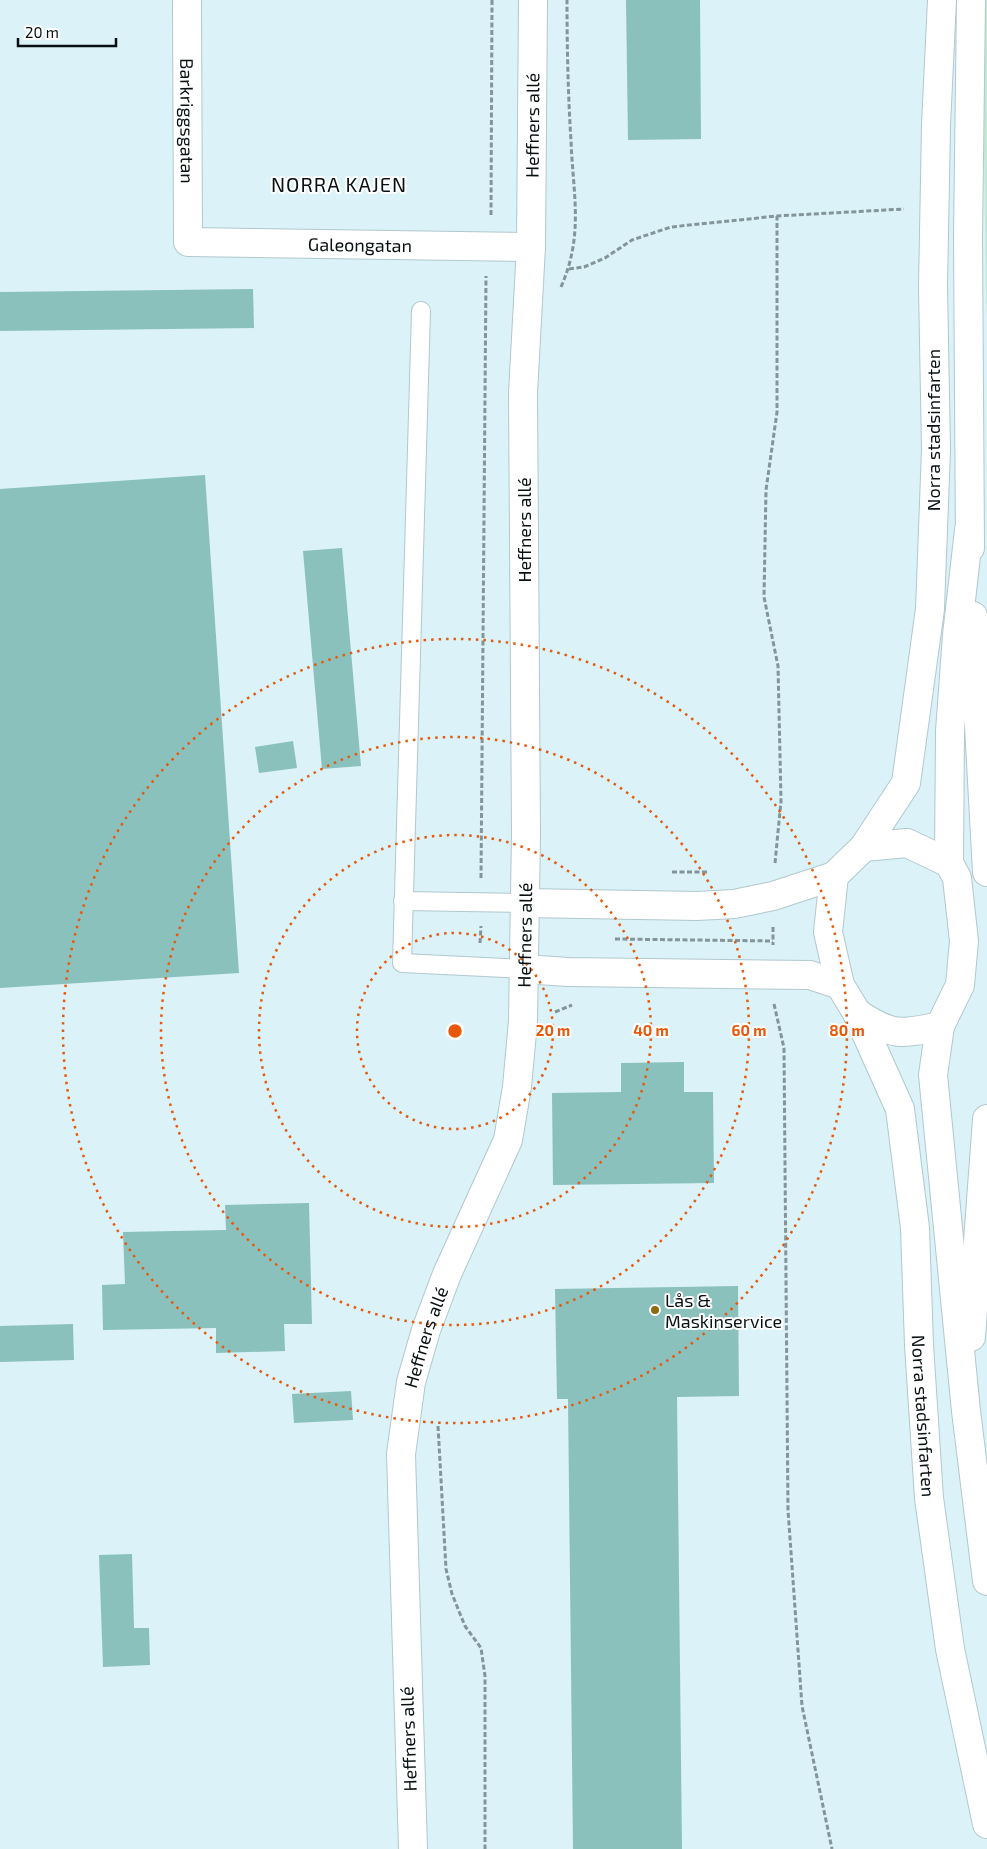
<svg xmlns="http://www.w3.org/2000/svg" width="987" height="1849" font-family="'Exo 2',sans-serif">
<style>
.green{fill:#c3e8d5}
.building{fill:#8ac1bc}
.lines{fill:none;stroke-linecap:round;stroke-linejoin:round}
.service-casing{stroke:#b1c8cd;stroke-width:20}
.minor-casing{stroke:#b1c8cd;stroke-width:30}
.tertiary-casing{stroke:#b1c8cd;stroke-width:30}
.secondary-casing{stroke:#b1c8cd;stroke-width:30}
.path{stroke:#849599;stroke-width:3;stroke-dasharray:5 2.5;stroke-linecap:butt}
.service{stroke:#fff;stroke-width:18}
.minor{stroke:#fff;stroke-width:28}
.tertiary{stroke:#fff;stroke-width:28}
.secondary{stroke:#fff;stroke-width:28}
.ring{fill:none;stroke:#e8590c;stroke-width:2.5;stroke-dasharray:2.5 5}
.poi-dot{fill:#8c6c0e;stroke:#fff;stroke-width:2}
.labels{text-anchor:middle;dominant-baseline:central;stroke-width:4;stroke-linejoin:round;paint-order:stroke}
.street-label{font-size:18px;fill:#081011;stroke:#fff}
.poi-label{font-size:18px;fill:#081011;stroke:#fff;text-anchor:start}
.quarter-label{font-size:20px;letter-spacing:1px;fill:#081011;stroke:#fff}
.centre{fill:#e8590c;stroke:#fff;stroke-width:2.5}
.ring-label{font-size:15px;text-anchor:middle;font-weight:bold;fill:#e8590c;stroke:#fff;stroke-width:4;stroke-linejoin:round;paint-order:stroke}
</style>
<rect width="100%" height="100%" fill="#daf2f8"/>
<polygon class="green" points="982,0 987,0 987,317 986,293"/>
<g class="building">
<polygon points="626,0 700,0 701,139 628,140"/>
<polygon points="253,289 254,328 0,331 0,292"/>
<polygon points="205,475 239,973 0,988 0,489"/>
<polygon points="342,548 361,766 322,769 303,551"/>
<polygon points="293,741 297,768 259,773 255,747"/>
<polygon points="684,1062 684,1092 713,1092 714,1183 553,1185 552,1093 621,1092 621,1063"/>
<polygon points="309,1203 312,1324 284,1324 285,1351 216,1353 216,1328 103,1330 102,1285 125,1284 123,1232 226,1230 225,1205"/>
<polygon points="738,1286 739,1396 677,1397 682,1849 573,1849 568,1399 557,1399 555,1289"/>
<polygon points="73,1324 74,1360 0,1362 0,1326"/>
<polygon points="351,1391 353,1420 294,1423 292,1394"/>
<polygon points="132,1554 134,1628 149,1628 150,1665 103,1667 99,1555"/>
</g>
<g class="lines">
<g class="service-casing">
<g id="service">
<polyline points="421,311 402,963 524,969"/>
<polyline points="403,901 525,903"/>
</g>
</g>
<g class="minor-casing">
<g id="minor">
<path id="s1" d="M187 0 188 242 531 247"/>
</g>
</g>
<g class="tertiary-casing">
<g id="tertiary">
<polyline points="525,903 697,906 734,904 773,896 834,876"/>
<polyline points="524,969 568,972 810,975 840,985"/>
<path id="s2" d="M413 1849 401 1454 411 1382 426 1330 447 1274 508 1140 517 1087 523 1021 526 834 523 393 531 247 533 0"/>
</g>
</g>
<g class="secondary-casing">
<g id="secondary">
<path id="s3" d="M942 0 936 125 933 287 936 450 930 609 906 783 864 847 834 876 828 932 840 985 857 1013 900 1109 915 1228 919 1345 929 1498 950 1649 987 1824"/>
<polyline points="969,530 957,635 950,731 949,863 957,878 964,941 960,985 940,1026 933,1075 966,1411 987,1581"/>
<polyline points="970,548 968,237 971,0"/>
<polyline points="973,616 987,872"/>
<polyline points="864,847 907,843 949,863"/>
<path d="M857 1013C891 1036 901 1035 940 1026"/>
<polyline points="971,1337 987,1119"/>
</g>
</g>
<g class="path">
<polyline points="491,215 492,0"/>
<polyline points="569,269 584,267 605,258 632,240 671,227 777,216 904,209"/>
<path d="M561 287C584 235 573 194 571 141 568 94 567 47 567 0"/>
<polyline points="775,863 781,801 778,666 764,597 766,490 777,412 777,216"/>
<polyline points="672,872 708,872"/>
<polyline points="481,878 486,276"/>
<polyline points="773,927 773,945"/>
<polyline points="615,939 773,941"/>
<polyline points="480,943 481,926"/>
<polyline points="774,1004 784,1048 788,1510 802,1706 832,1849"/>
<polyline points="555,1012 572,1005"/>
<polyline points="438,1426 446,1569 452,1594 465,1626 481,1648 485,1676 485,1849"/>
</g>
<use href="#service" class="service"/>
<use href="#minor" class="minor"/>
<use href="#tertiary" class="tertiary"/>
<use href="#secondary" class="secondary"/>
</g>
<g class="ring">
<circle cx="455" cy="1031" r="98"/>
<circle cx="455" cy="1031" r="196"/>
<circle cx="455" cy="1031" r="294"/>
<circle cx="455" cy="1031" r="392"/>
</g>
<circle class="poi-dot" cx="655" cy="1310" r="5"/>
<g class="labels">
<g class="street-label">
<text stroke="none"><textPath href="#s1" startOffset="121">Barkriggsgatan</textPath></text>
<text stroke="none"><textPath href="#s2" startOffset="1745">Heffners allé</textPath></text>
<text stroke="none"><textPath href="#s1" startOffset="414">Galeongatan</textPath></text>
<text transform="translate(933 430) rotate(-90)">Norra stadsinfarten</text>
<text transform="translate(524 530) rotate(-90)">Heffners allé</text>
<text stroke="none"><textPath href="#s2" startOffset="935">Heffners allé</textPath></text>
<text stroke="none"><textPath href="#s2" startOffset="515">Heffners allé</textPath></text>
<text stroke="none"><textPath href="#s3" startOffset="1460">Norra stadsinfarten</textPath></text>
<text transform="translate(408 1739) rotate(-92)">Heffners allé</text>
</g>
<g class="poi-label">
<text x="665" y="1300">Lås &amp;<tspan x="665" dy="21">Maskinservice</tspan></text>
</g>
<g class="quarter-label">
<text x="339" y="184">NORRA KAJEN</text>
</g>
</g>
<circle cx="455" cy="1031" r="8" class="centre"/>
<g class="ring-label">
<text x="553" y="1036">20 m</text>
<text x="651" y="1036">40 m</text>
<text x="749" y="1036">60 m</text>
<text x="847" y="1036">80 m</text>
</g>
<path d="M18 38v8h98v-8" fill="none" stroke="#081011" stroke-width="2.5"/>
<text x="25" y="38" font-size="15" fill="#081011" stroke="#ffffff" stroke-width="4" paint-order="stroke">20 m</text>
</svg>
